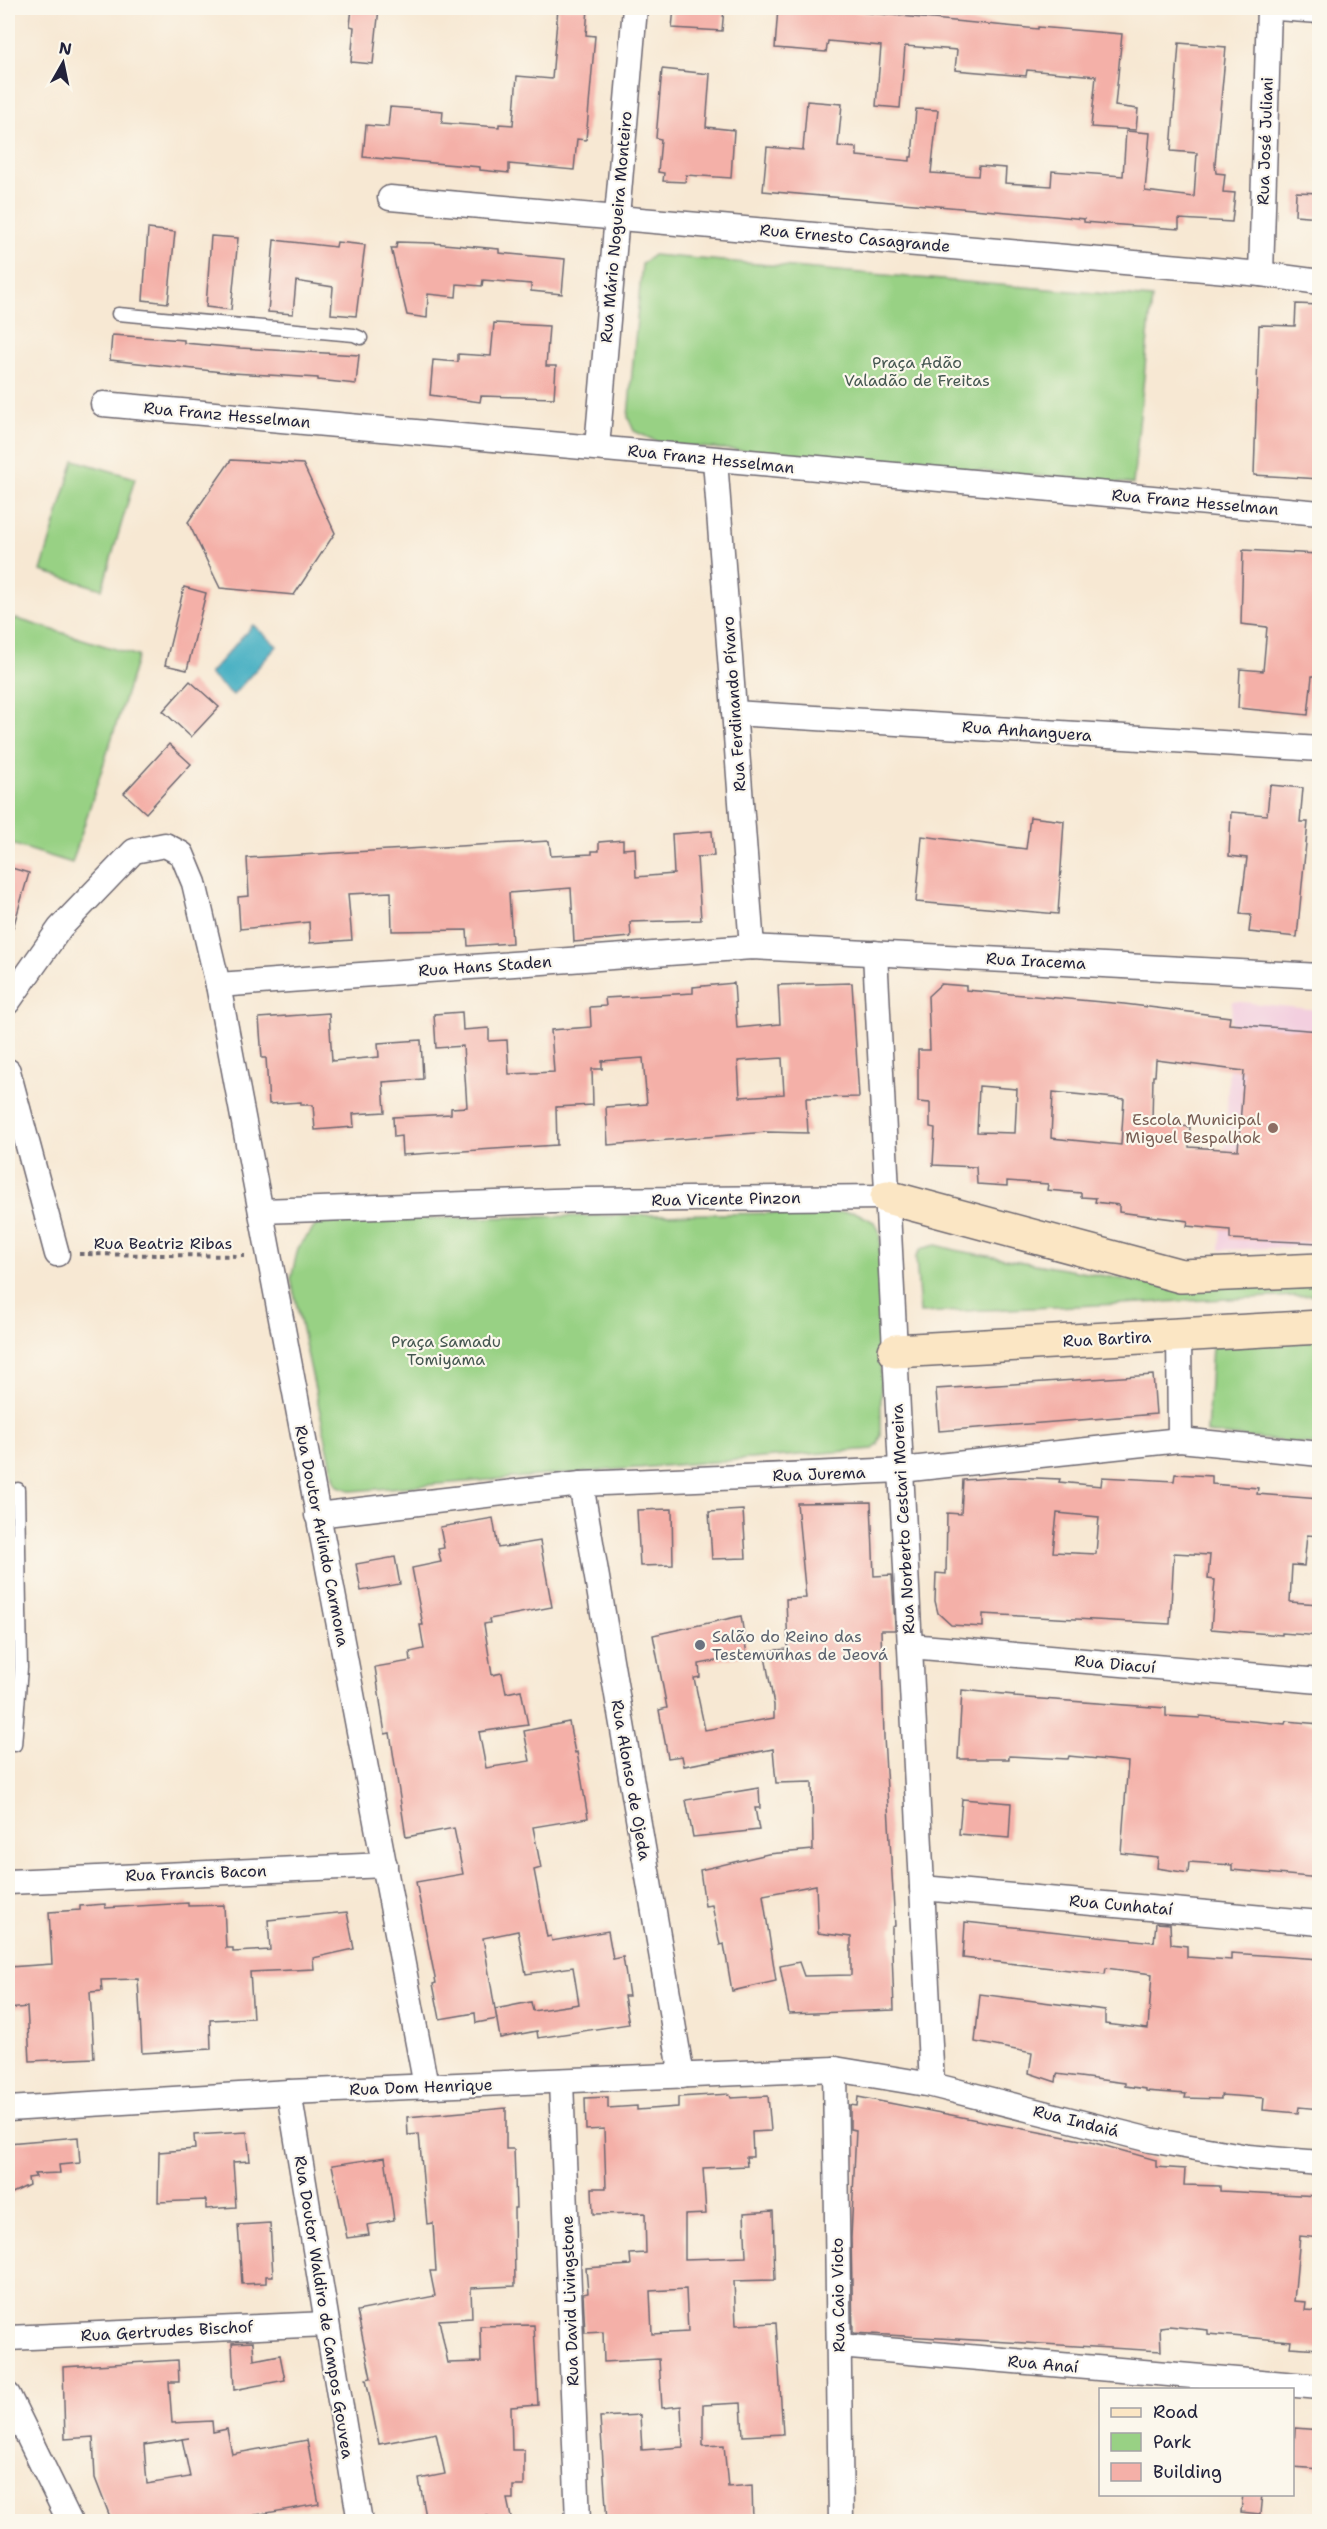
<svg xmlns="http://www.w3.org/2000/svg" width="1327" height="2529" font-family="'Shantell Sans',sans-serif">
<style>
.built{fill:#f3cfdf}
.green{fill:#98d184;stroke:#5d7a60;stroke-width:1.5}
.water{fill:#44afc2;stroke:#33687e;stroke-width:1.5}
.building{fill:#f4b0a8;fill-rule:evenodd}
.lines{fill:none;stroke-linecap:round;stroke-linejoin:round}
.lane-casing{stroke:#6d6770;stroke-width:15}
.street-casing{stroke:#6d6770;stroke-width:27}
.secondary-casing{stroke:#6d6770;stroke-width:36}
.path{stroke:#6d6770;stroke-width:4;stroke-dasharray:4.5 4.5;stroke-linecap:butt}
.lane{stroke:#fff;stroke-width:12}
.street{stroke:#fff;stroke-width:24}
.secondary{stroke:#fbe6c4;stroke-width:33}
.education-dot{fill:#8d6e63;stroke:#fbf7ec;stroke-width:2}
.worship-dot{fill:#6b7280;stroke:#fbf7ec;stroke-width:2}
.labels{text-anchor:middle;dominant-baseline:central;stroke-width:4.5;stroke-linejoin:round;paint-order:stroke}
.street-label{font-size:16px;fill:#22223b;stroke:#fbf7ec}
.park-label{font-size:16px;fill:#455751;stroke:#fbf7ec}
.education-label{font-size:16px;fill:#785e54;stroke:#fbf7ec;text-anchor:end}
.worship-label{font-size:16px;fill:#5b616d;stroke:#fbf7ec;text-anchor:start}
</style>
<rect width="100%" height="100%" fill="#fbf7ec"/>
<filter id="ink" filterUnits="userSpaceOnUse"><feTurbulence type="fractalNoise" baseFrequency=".0167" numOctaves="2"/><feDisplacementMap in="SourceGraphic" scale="12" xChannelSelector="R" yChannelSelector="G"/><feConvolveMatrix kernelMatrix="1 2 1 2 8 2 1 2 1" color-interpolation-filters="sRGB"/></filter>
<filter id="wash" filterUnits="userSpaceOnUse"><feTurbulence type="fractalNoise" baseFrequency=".008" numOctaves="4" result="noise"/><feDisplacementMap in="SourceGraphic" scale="24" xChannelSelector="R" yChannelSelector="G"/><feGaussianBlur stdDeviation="1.35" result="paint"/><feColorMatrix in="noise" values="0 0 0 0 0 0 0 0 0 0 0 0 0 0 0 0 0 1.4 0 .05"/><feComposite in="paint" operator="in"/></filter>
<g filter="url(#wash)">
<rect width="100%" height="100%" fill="#f7e8d3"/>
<polygon class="built" points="1232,1001 1319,1010 1319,1246 1220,1250"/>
<g class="green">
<polygon points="653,255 1152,298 1133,484 662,444 634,431 628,417 642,264"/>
<polygon points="74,460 135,478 102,589 41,571"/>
<polygon points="14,618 138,656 72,863 8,843 8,637"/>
<polygon points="855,1212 874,1222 880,1235 881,1435 878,1445 873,1449 352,1491 338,1486 335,1481 291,1279 298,1248 320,1220"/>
<polygon points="936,1245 959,1251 1174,1288 1319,1283 1319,1295 920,1313 916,1257 921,1249"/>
<polygon points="1319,1340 1319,1445 1207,1433 1212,1346"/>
</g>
<polygon class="water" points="253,625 277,646 233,695 209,674"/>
<g id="blocks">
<g class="building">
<polygon points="352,8 379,8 373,64 351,62 354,27 350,26"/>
<polygon points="558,8 588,8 586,35 595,36 586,140 577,139 574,170 509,164 509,173 480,170 480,167 363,157 366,125 388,127 390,107 443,111 442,123 499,127 499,124 513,125 517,76 552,79"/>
<polygon points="674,8 724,8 722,31 672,28"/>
<polygon points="778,8 817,8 1038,29 1038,27 1122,34 1115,106 1138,109 1136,130 1091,127 1096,76 1027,70 1026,76 955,70 957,50 905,46 900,108 876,106 881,46 828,41 826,52 775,48"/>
<polygon points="1179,43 1226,47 1215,164 1216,173 1225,174 1223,192 1235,193 1232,222 1179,219 1179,229 1107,224 1084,222 1084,219 1055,216 763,191 767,147 803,150 807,101 842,104 838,146 857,148 857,156 910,161 910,157 912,157 916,109 938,110 931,173 978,176 979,166 1006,168 1005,183 1051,186 1052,171 1123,176 1126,131 1150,133 1145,191 1194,197 1197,153 1171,151"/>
<polygon points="662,69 710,74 706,127 734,130 731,178 686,175 685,182 663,181 664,173 658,172 661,139 656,138"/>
<polygon points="1296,192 1320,193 1320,217 1295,215"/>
<polygon points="148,229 175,232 168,303 143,300"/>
<polygon points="211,236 238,238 231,310 206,307"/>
<polygon points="274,240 336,247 337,242 365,245 356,316 331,314 333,287 296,281 293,314 268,312"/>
<polygon points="397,242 432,243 499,249 499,253 565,259 562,294 531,291 531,284 483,280 482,286 457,284 456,297 428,294 427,318 407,315 391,248 396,248"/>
<polygon points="1296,304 1320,305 1320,479 1254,475 1259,325 1295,326"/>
<polygon points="494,323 549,326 546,366 556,366 554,398 481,396 480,402 430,395 433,360 458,362 458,354 491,356"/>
<polygon points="112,335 184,340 184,343 240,348 359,355 356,384 318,380 318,378 232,373 110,360"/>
<polygon points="231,460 303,464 335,533 294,595 220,588 188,522"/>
<polygon points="1243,550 1318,554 1315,594 1320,595 1320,649 1317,676 1312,676 1308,715 1238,708 1240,669 1263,671 1267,627 1241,624"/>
<polygon points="184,587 206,593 187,670 165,665"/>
<polygon points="190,681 219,707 191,737 163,711"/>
<polygon points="169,744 191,764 146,813 124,793"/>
<polygon points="1270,785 1303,788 1300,822 1308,822 1297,937 1249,932 1251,915 1240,914 1247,858 1229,856 1231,812 1267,815"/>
<polygon points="1030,817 1064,821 1058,914 916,902 922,836 1026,849"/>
<polygon points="712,831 714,856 697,857 701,920 630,922 631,937 574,942 571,888 509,893 512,943 468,946 467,930 392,931 391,892 348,894 352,940 310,943 309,922 240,929 238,897 249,896 247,858 549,841 551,856 592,854 592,851 599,851 599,842 623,840 623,849 635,848 636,877 674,874 672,834"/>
<polygon points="8,867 29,873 13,928 8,927"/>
<path d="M734 983 737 1028 780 1024 778 985 852 983 859 1097 806 1098 808 1133 767 1132 608 1145 606 1107 647 1104 643 1058 602 1061V1069H592L593 1105 556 1107 557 1145 402 1155 401 1136 394 1137 393 1117 451 1114V1108L467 1107 463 1046 436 1048 434 1014 462 1012 463 1030 489 1028V1041L507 1040 509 1074 554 1072 551 1030 591 1027 590 1007 606 1006 605 998 693 993V987ZM782 1058 784 1094 740 1097 738 1061Z"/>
<path d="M941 984 966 986V990L1124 1004 1230 1017 1229 1024 1320 1031V1243L1230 1239V1230L1187 1226 1188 1221 1119 1212V1205L1095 1202 1096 1198 1081 1197V1193L1047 1190 1048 1184 1007 1181V1186L977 1184 976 1167 933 1165 935 1128 930 1127V1103L918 1102V1050H930L928 996ZM1156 1060 1244 1071 1238 1150 1189 1147 1190 1127 1152 1122 1153 1076H1155ZM979 1086 1017 1089 1015 1133 977 1132ZM1053 1092 1124 1099 1121 1145 1051 1138Z"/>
<polygon points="329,1013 332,1061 379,1057 378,1043 421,1040 423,1079 383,1082 385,1112 353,1114 354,1127 315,1130 313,1105 301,1105 301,1102 269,1104 266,1058 262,1058 259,1018"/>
<polygon points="1153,1375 1156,1414 939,1431 936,1389"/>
<path d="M1175 1474 1212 1476V1484L1258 1488 1257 1494 1320 1499V1536L1307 1535 1304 1566 1292 1565 1290 1602 1320 1604V1636L1282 1633V1635L1211 1629 1215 1580 1208 1579 1210 1555 1174 1553 1170 1624 983 1614V1627L951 1625 938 1613 935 1601 936 1573 946 1574 947 1513 961 1514 963 1480 1011 1477 1060 1479 1059 1482 1101 1486 1102 1477 1174 1481ZM1057 1513 1099 1517 1096 1554 1053 1552Z"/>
<polygon points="871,1502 874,1576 892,1575 895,1625 895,1630 881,1630 884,1737 895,1926 892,1927 892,1950 894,2010 789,2014 780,1966 799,1962 804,1976 851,1975 851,1937 818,1933 816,1885 763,1895 776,1981 732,1991 724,1944 720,1945 712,1905 705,1906 700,1870 768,1854 813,1850 812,1782 776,1783 773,1749 684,1766 682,1756 668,1758 659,1710 667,1708 653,1635 741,1616 747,1655 699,1664 700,1677 694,1678 705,1730 774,1718 774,1705 764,1651 788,1649 786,1599 806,1598 797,1503"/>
<polygon points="672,1509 673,1565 640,1566 637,1510"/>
<polygon points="743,1510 746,1558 712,1559 709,1512"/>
<path d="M493 1518 498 1548 540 1541 552 1607 489 1619 490 1623 484 1624 492 1675 502 1673 506 1693 521 1690 528 1725 479 1732 486 1768 530 1761 524 1731 569 1722 575 1753 577 1752 588 1818 533 1827 541 1868 534 1870 547 1937 551 1936 552 1941 608 1931 613 1959 623 1957 629 1996H624L629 2024 538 2038 537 2031 500 2038 495 2009 497 2019 476 2023 475 2013 440 2019 433 1984 436 1983 416 1882 463 1874 454 1828 406 1837 390 1733 385 1734 375 1667 411 1661 410 1652 424 1649 420 1625H423L412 1568 441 1562 438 1549 444 1548 440 1527ZM518 1931 526 1974 573 1967 579 2004 533 2011 531 2002 495 2009 483 1938Z"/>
<polygon points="395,1557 400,1584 361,1591 356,1564"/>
<polygon points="962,1690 1014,1695 1014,1697 1166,1708 1166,1716 1200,1718 1200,1716 1285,1724 1286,1721 1320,1724 1320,1878 1232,1870 1232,1865 1189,1862 1188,1873 1157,1868 1158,1857 1121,1853 1128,1762 1069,1756 1068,1759 1009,1756 1009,1759 958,1759"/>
<polygon points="759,1788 760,1808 755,1808 759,1830 693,1837 686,1800"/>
<polygon points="962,1799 1011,1803 1009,1838 959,1834"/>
<polygon points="188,1903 188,1906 224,1905 226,1948 233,1948 233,1952 270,1950 268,1920 347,1912 354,1949 313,1958 314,1969 250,1972 253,2018 210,2020 211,2049 142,2053 138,1979 101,1980 102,1991 90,1992 94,2058 30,2061 27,2007 8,2009 9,1967 52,1964 49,1912 80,1910 80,1906 105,1904 105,1908"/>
<polygon points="965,1922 1154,1942 1156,1923 1170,1924 1171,1944 1187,1946 1187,1957 1231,1960 1231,1953 1320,1959 1320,2109 1299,2107 1298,2113 1263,2110 1264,2098 1221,2095 1221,2099 1185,2098 1186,2094 1146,2091 1146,2089 1125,2086 1125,2083 1057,2074 1056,2082 1029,2073 1032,2053 975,2042 980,1994 1105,2010 1105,2024 1148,2029 1152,1974 1106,1968 1105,1974 963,1958"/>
<path d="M730 2094 731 2098 768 2096 771 2131 752 2132 753 2157H746L747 2166 703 2168 706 2214 685 2215V2259L746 2257 744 2213 773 2211 775 2280 734 2281 736 2325 776 2323 783 2434 743 2436 741 2403 703 2405V2446L724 2445 728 2487 752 2485 753 2522H607L600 2417 640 2415 642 2450 683 2447 681 2406 662 2408 659 2359 604 2362 603 2332 585 2333 583 2294 588 2293 586 2268 631 2265 630 2254 646 2253 645 2213 593 2214 592 2188H606L604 2129 586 2130 585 2098 608 2097V2108L637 2106V2110L678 2107V2097ZM686 2289 688 2332 652 2334 650 2291Z"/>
<polygon points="858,2097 1091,2142 1156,2160 1156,2167 1185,2169 1184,2185 1220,2186 1220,2191 1320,2196 1320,2238 1300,2236 1294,2301 1306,2302 1305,2310 1320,2311 1320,2349 1290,2347 1291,2341 1208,2334 1208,2330 1169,2326 1160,2327 1161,2351 853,2333 851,2238 856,2130 850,2129 850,2105 857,2106"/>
<polygon points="506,2108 506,2149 514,2149 516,2208 514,2208 515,2286 471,2288 472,2318 439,2320 448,2363 481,2362 480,2326 534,2325 538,2405 511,2407 512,2450 524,2450 524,2486 513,2486 513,2499 507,2499 512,2522 489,2522 488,2516 461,2522 427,2522 419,2479 445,2474 436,2433 379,2444 366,2379 371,2378 357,2311 435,2296 430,2271 436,2271 433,2223 427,2224 419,2134 408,2135 407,2117"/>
<polygon points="247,2132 250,2161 233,2162 236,2207 206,2209 206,2200 158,2202 159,2152 195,2149 194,2135"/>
<polygon points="78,2137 80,2163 59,2165 60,2173 34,2174 36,2177 28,2178 29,2185 8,2195 8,2143"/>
<polygon points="385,2157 394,2220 367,2225 369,2235 347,2238 332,2165"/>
<polygon points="270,2223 273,2276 266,2276 266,2283 242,2284 238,2225"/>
<polygon points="253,2342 254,2360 280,2355 285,2380 234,2390 232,2343"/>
<path d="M178 2360 179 2382H169L172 2423 212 2421 213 2432 227 2429 232 2454 307 2440 319 2504 255 2515 256 2522H112L95 2478 93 2437 65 2439 63 2367ZM189 2438 182 2439 190 2477 147 2484 144 2445Z"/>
<polygon points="1295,2428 1320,2430 1320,2469 1293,2467"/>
<polygon points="1243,2494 1262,2494 1260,2514 1241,2512"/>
</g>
</g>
</g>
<g filter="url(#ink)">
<use href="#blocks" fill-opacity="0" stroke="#6d6770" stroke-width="1.5"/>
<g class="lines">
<g class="lane-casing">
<g id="lane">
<polyline points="118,314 354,335 361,338"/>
<polyline points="15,1745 21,1668 18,1489"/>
</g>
</g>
<g class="street-casing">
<g id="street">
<polyline points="1277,8 1320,11"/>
<polyline points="390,198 1261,274 1320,282"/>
<polyline points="1261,274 1269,8"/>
<polyline points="103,404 1320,513"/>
<polyline points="597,447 635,8"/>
<polyline points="715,460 752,947"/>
<polyline points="734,713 1320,749"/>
<polyline points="875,953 932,2085"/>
<polyline points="218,985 752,947 1320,976"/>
<polyline points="8,1002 60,928 134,851 165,845 182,854 194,883 218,985 426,2086"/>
<polyline points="8,1071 57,1254"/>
<polyline points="261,1211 583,1200 887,1197"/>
<polyline points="1179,1335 1180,1440"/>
<polyline points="581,1484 682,2076"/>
<polyline points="317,1515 581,1484 901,1470 1180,1440 1320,1454"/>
<polyline points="910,1646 1320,1681"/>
<polyline points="8,1882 385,1865"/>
<polyline points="922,1888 1320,1923"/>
<polyline points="835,2069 841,2522"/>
<polyline points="561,2081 578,2522"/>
<polyline points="289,2092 360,2522"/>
<polyline points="8,2109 289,2092 835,2069 932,2085 1150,2140 1248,2157 1320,2163"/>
<polyline points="8,2338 327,2324"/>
<polyline points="839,2346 1320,2387"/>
<polyline points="8,2395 70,2522"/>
</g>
</g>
<g class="secondary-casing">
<g id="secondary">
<polyline points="887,1197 1181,1276 1320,1270"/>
<polyline points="895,1351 1320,1327"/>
</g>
</g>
<polyline class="path" points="79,1254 245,1256"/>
<use href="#lane" class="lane"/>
<use href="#street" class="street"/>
<use href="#secondary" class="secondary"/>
</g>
</g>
<circle class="education-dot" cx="1273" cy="1128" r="6"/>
<circle class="worship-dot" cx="700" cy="1645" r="6"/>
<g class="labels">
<g class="street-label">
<text transform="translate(1265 141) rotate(-88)">Rua José Juliani</text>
<text transform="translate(616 227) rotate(-85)">Rua Mário Nogueira Monteiro</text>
<text transform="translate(855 238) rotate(5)">Rua Ernesto Casagrande</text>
<text transform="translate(227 415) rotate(5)">Rua Franz Hesselman</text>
<text transform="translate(711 459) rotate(6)">Rua Franz Hesselman</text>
<text transform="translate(1195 502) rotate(5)">Rua Franz Hesselman</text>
<text transform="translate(734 704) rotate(-94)">Rua Ferdinando Pívaro</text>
<text transform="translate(1027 731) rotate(4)">Rua Anhanguera</text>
<text transform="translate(1036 961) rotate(3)">Rua Iracema</text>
<text transform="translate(485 966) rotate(-4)">Rua Hans Staden</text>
<text transform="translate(726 1199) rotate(-1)">Rua Vicente Pinzon</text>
<text x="163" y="1243">Rua Beatriz Ribas</text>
<text transform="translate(1107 1339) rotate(-3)">Rua Bartira</text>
<text transform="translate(819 1474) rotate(-2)">Rua Jurema</text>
<text transform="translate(903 1519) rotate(-93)">Rua Norberto Cestari Moreira</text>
<text transform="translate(322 1536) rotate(79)">Rua Doutor Arlindo Carmona</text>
<text transform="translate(1115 1664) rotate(5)">Rua Diacuí</text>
<text transform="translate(631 1780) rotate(80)">Rua Alonso de Ojeda</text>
<text transform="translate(196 1873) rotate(-2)">Rua Francis Bacon</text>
<text transform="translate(1121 1905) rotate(5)">Rua Cunhataí</text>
<text transform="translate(421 2087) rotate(-2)">Rua Dom Henrique</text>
<text transform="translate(1076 2121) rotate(14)">Rua Indaiá</text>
<text transform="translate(838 2295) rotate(-91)">Rua Caio Vioto</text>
<text transform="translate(570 2301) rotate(-92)">Rua David Livingstone</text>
<text transform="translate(324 2307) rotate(81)">Rua Doutor Waldiro de Campos Gouvea</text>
<text transform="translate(167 2331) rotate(-3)">Rua Gertrudes Bischof</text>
<text transform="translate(1043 2364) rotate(5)">Rua Anaí</text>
</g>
<g class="park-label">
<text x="917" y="362">Praça Adão<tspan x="917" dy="18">Valadão de Freitas</tspan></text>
<text x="446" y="1341">Praça Samadu<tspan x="446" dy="18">Tomiyama</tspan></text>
</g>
<g class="education-label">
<text x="1261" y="1119">Escola Municipal<tspan x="1261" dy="18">Miguel Bespalhok</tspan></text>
</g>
<g class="worship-label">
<text x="712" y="1636">Salão do Reino das<tspan x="712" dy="18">Testemunhas de Jeová</tspan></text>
</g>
</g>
<rect width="1327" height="2529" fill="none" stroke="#fbf7ec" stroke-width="30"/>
<rect x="1099" y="2388" width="195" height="108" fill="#fbf7ec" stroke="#a4a2a5" stroke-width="1.5"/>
<rect x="1111" y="2408" width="30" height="9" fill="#fbe6c4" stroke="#a4a2a5" stroke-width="1.5"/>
<text x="1153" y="2418" font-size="18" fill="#22223b">Road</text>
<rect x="1111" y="2433" width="30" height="18" fill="#98d184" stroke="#a4a2a5" stroke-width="1.5"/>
<text x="1153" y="2448" font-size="18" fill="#22223b">Park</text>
<rect x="1111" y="2463" width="30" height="18" fill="#f4b0a8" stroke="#a4a2a5" stroke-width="1.5"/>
<text x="1153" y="2478" font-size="18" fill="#22223b">Building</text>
<g transform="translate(63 63) rotate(9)" stroke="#fbf7ec" stroke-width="4.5" paint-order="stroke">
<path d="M0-4.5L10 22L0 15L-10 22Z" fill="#22223b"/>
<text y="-9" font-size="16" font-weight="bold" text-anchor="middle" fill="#22223b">N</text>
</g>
</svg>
